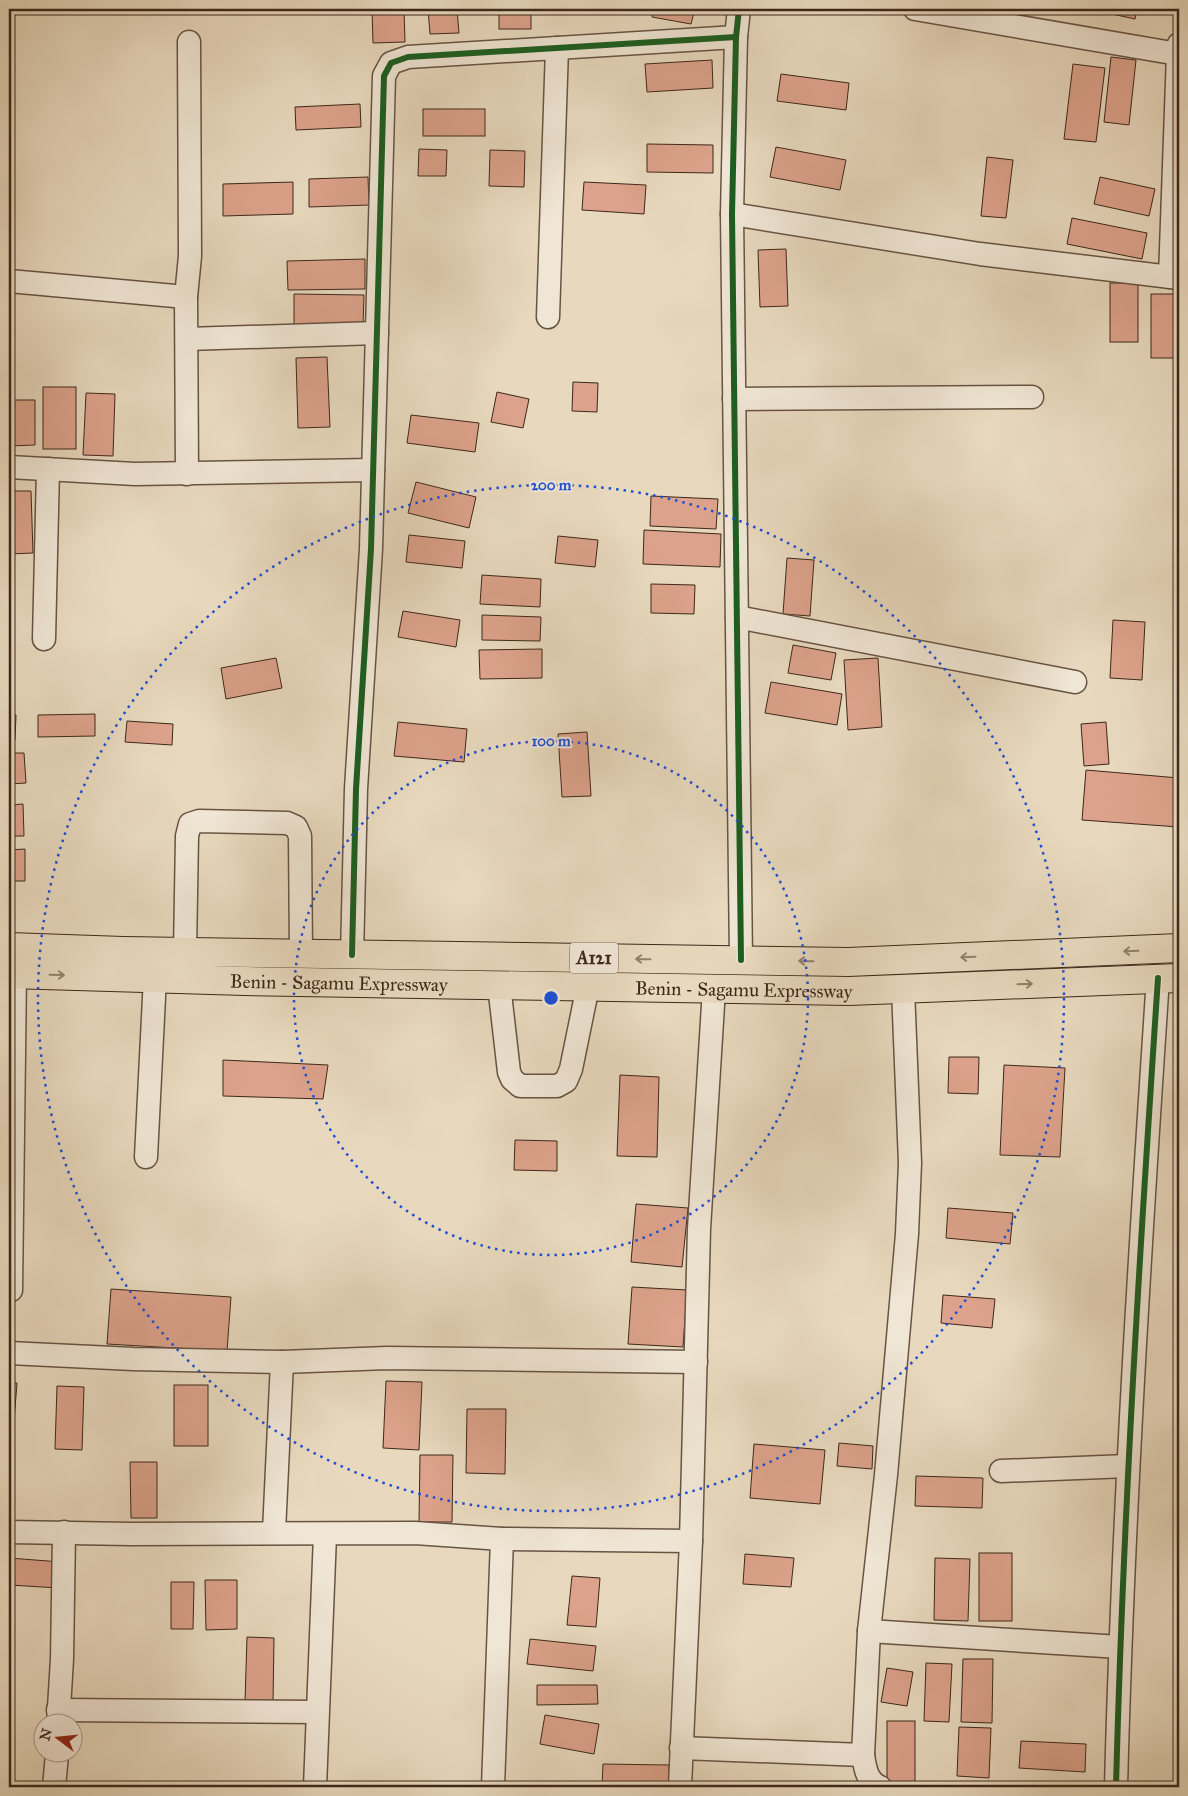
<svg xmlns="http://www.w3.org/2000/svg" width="1188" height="1796" font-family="'IM FELL Great Primer',serif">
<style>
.building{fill:#dca28b;stroke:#3d281b}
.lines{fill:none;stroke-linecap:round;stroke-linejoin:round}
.minor-casing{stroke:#685444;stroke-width:25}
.highway-casing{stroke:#3d281b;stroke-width:30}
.minor{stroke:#f0e6d5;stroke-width:22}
.highway{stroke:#e8d9be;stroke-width:28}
.cycleway-casing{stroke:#f0e6d5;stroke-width:9}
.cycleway{stroke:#1b5e20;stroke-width:6}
.oneway{stroke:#92806c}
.ring{fill:none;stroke:#1d4ed8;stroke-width:2.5;stroke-dasharray:2.5 5}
.labels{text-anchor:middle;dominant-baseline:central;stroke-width:4;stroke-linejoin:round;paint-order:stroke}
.shield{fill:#f0e6d5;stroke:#736153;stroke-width:1}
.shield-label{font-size:18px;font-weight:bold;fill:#3d281b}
.street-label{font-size:19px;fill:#3d281b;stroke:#f0e6d5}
.centre{fill:#1d4ed8;stroke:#f0e6d5;stroke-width:2.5}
.ring-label{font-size:15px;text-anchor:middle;font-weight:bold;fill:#1d4ed8;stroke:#f0e6d5;stroke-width:4;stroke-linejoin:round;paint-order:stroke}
</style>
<rect width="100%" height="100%" fill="#e8d9be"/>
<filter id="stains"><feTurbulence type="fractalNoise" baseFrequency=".004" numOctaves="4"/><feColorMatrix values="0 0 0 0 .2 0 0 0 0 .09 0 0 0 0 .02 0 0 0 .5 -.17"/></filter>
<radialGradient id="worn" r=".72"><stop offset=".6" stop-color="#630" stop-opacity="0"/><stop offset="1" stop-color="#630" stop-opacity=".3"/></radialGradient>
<g class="building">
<polygon points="372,9 404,9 405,42 373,43"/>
<polygon points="428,9 457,9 459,33 430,34"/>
<rect x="499" y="9" width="32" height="20"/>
<polygon points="654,9 695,9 691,24 652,17"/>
<polygon points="1113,9 1137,9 1135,19 1112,14"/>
<polygon points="1111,57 1136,60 1129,125 1104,122"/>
<polygon points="712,60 713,88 647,92 645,64"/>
<polygon points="1073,64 1105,68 1096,142 1064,139"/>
<polygon points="781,74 849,83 846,110 777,101"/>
<polygon points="360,104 361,127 296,130 295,107"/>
<rect x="423" y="109" width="62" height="27"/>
<polygon points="647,144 713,145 713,173 647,172"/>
<polygon points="776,147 846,160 840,190 770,177"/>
<polygon points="419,149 447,150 446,176 418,176"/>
<polygon points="490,150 525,151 524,187 489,186"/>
<polygon points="987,157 1013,160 1006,218 981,216"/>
<polygon points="368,177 369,205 309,207 309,179"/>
<polygon points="1100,177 1155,189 1149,216 1094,204"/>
<polygon points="293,182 293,214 223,216 223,184"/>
<polygon points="584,182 646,185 644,214 582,210"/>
<polygon points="1072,218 1147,233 1142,259 1067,244"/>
<polygon points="786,249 788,306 760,307 758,250"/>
<polygon points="365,259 365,289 288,290 287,261"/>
<rect x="1110" y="283" width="28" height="59"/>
<polygon points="294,294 364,295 363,326 294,326"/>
<rect x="1151" y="294" width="27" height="64"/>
<polygon points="327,357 330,427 298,428 296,358"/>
<polygon points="573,382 598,383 597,412 572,411"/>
<rect x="43" y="387" width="33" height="62"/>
<polygon points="497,392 529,399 523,428 491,422"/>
<polygon points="86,393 115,394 113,456 83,455"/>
<polygon points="9,400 35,400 35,445 9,446"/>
<polygon points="411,415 479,423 475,452 407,443"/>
<polygon points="416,482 476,497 469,528 408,513"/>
<polygon points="9,491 31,491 33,553 9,554"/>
<polygon points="651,496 718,499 716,529 650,526"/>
<polygon points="644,530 721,534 720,567 643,564"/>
<polygon points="409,535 465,541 462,568 406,562"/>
<polygon points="558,536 598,540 595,567 555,563"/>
<polygon points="787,558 814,560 810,616 783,614"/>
<polygon points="482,575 541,579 540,607 480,604"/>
<polygon points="651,584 695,585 694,614 651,613"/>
<polygon points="403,611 460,620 456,647 398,637"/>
<polygon points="482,615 541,617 540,641 482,640"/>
<polygon points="1113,620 1145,622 1142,680 1110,678"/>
<polygon points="793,645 836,653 831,680 788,673"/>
<polygon points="542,649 542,678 480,679 479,650"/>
<polygon points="276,658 282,688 226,699 221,668"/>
<polygon points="878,658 882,727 848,730 844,660"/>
<polygon points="771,682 842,694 837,725 765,713"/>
<polygon points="95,714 95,736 38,737 38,715"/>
<polygon points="9,715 16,715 15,740 9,739"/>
<polygon points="127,721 173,724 172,745 125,742"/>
<polygon points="398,722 467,729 464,762 394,756"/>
<polygon points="1106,722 1109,764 1084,766 1081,724"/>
<polygon points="587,732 591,796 562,797 558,734"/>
<polygon points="9,753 24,753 26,783 9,784"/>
<polygon points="1086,770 1179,778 1179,827 1082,820"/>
<polygon points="23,804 24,836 9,836 9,805"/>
<polygon points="25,849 25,881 9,881 9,850"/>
<polygon points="949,1057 979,1057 978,1094 948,1093"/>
<polygon points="223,1060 328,1065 323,1099 223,1096"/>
<polygon points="1004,1065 1065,1068 1060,1157 1000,1155"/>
<polygon points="620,1075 659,1077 657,1157 617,1156"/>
<polygon points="515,1140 557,1141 557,1171 514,1170"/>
<polygon points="636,1204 688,1208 682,1267 631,1262"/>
<polygon points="948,1208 1013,1213 1010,1244 946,1238"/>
<polygon points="632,1287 687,1290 683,1347 628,1344"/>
<polygon points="111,1289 231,1297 227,1351 107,1344"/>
<polygon points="943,1295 995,1299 992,1328 941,1323"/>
<polygon points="386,1381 422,1382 419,1450 383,1448"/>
<polygon points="9,1383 17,1383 12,1446 9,1446"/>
<rect x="174" y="1385" width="34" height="61"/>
<polygon points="57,1386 84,1387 82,1450 55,1449"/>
<polygon points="467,1409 506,1409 505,1474 466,1473"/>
<polygon points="839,1443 873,1446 872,1469 837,1466"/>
<polygon points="754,1444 825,1450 820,1504 750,1498"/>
<polygon points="420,1455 453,1455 452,1522 419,1522"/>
<polygon points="130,1462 157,1462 157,1518 131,1518"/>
<polygon points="916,1476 983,1478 982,1508 915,1506"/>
<rect x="979" y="1553" width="33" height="68"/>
<polygon points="745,1554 794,1558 791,1587 743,1584"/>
<polygon points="9,1558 61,1562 59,1588 9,1585"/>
<polygon points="935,1558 970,1559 968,1621 934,1620"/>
<polygon points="572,1576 600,1578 596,1627 567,1625"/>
<polygon points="205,1580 237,1580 237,1629 206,1630"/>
<polygon points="171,1582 194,1582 193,1629 171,1629"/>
<polygon points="247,1637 274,1638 273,1703 245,1702"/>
<polygon points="530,1639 596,1646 593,1671 527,1664"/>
<polygon points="963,1659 993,1659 992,1723 961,1722"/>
<polygon points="926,1663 952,1664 949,1722 924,1721"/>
<polygon points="887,1668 913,1672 907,1706 881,1702"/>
<polygon points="537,1685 597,1685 598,1704 537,1705"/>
<polygon points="545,1715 599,1724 594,1754 540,1744"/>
<rect x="887" y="1721" width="28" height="64"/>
<polygon points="959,1727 991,1728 989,1778 957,1776"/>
<polygon points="1021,1741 1086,1744 1085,1772 1019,1768"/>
<polygon points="603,1764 669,1765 669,1787 602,1787"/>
</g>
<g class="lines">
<g class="minor-casing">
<g id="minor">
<polyline points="739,9 736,37 732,214 741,960"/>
<polyline points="915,9 1172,53 1178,54 1179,44"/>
<polyline points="732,214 980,254 1179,278"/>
<polyline points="1170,277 1178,54"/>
<polyline points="9,281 186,297"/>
<polyline points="548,317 557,48"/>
<polyline points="187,339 377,333"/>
<polyline points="734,399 1032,397"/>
<polyline points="9,467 135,474 373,470"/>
<polyline points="187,474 186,297 190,256 189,42"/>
<polyline points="737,617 1075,682"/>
<polyline points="44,639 48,469"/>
<polyline points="185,952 187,836 190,824 199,821 287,823 296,827 300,836 301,954"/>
<polyline points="352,955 356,789 371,549 384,76 391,63 408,57 736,37"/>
<polyline points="499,985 509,1072 512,1079 520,1086 557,1086 566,1081 571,1069 588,986"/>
<polyline points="146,1157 155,977"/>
<polyline points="11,1290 15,974"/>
<polyline points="9,1353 133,1359 282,1362 387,1358 696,1362"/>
<polyline points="1001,1471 1128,1466"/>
<polyline points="9,1532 132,1534 415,1533 502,1539 691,1541"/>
<polyline points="274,1532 282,1362"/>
<polyline points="869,1631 1120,1647"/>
<polyline points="58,1710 317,1712"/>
<polyline points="58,1724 62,1659 64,1532"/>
<polyline points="681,1748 863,1755"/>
<polyline points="54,1787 57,1754"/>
<polyline points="315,1787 325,1535"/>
<polyline points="493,1787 502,1539"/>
<polyline points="680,1787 691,1541 699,1229 714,989"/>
<path d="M880 1787C867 1782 865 1768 863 1755L869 1631 886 1475 907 1234 910 1163 903 989"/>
<path d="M1116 1787C1123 1517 1140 1248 1158 978"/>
</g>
</g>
<g class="highway-casing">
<g id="highway">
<polyline points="9,947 123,951 848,962 1179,948"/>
<path id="s1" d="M9 974 245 981 849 991 1179 978"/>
</g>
</g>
<use href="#minor" class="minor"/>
<use href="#highway" class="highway"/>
<g class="cycleway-casing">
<g id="cycleway">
<polyline points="739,9 736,37 732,214 741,960"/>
<polyline points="352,955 356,789 371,549 384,76 391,63 408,57 736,37"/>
<path d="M1116 1787C1123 1517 1140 1248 1158 978"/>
</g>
</g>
<use href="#cycleway" class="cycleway"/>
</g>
<defs><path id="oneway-shaft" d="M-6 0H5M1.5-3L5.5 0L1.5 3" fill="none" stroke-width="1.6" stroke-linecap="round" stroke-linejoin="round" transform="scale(1.25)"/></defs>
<g class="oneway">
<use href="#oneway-shaft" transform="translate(1131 951) rotate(178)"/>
<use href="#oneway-shaft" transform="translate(968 957) rotate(178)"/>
<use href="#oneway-shaft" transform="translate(643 959) rotate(-179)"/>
<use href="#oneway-shaft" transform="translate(806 961) rotate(-179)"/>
<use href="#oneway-shaft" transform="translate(57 975) rotate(1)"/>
<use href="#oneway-shaft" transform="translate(1025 984) rotate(-2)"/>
</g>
<g class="ring">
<circle cx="551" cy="998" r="257"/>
<circle cx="551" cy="998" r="513"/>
</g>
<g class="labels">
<rect class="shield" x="570" y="942.5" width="48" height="31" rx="4"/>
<g class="shield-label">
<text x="594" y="958">A121</text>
</g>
<g class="street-label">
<text stroke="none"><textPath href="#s1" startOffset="330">Benin - Sagamu Expressway</textPath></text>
<text stroke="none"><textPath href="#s1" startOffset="735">Benin - Sagamu Expressway</textPath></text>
</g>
</g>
<circle cx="551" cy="998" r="8" class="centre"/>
<g class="ring-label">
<text x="551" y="490">200 m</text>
<text x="551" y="746">100 m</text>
</g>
<rect width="1188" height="1796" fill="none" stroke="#e8d9be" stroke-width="30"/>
<rect x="10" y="10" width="1168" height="1776" fill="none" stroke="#3d281b" stroke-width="2.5"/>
<rect x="15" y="15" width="1158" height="1766" fill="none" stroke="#3d281b"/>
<g transform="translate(58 1738) rotate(286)"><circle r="24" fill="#f0e6d5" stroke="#a89a8b"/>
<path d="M0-4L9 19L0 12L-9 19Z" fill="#8f2418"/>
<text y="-8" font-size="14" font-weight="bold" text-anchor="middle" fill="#3d281b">N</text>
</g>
<rect width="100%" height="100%" filter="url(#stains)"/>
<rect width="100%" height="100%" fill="url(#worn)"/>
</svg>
